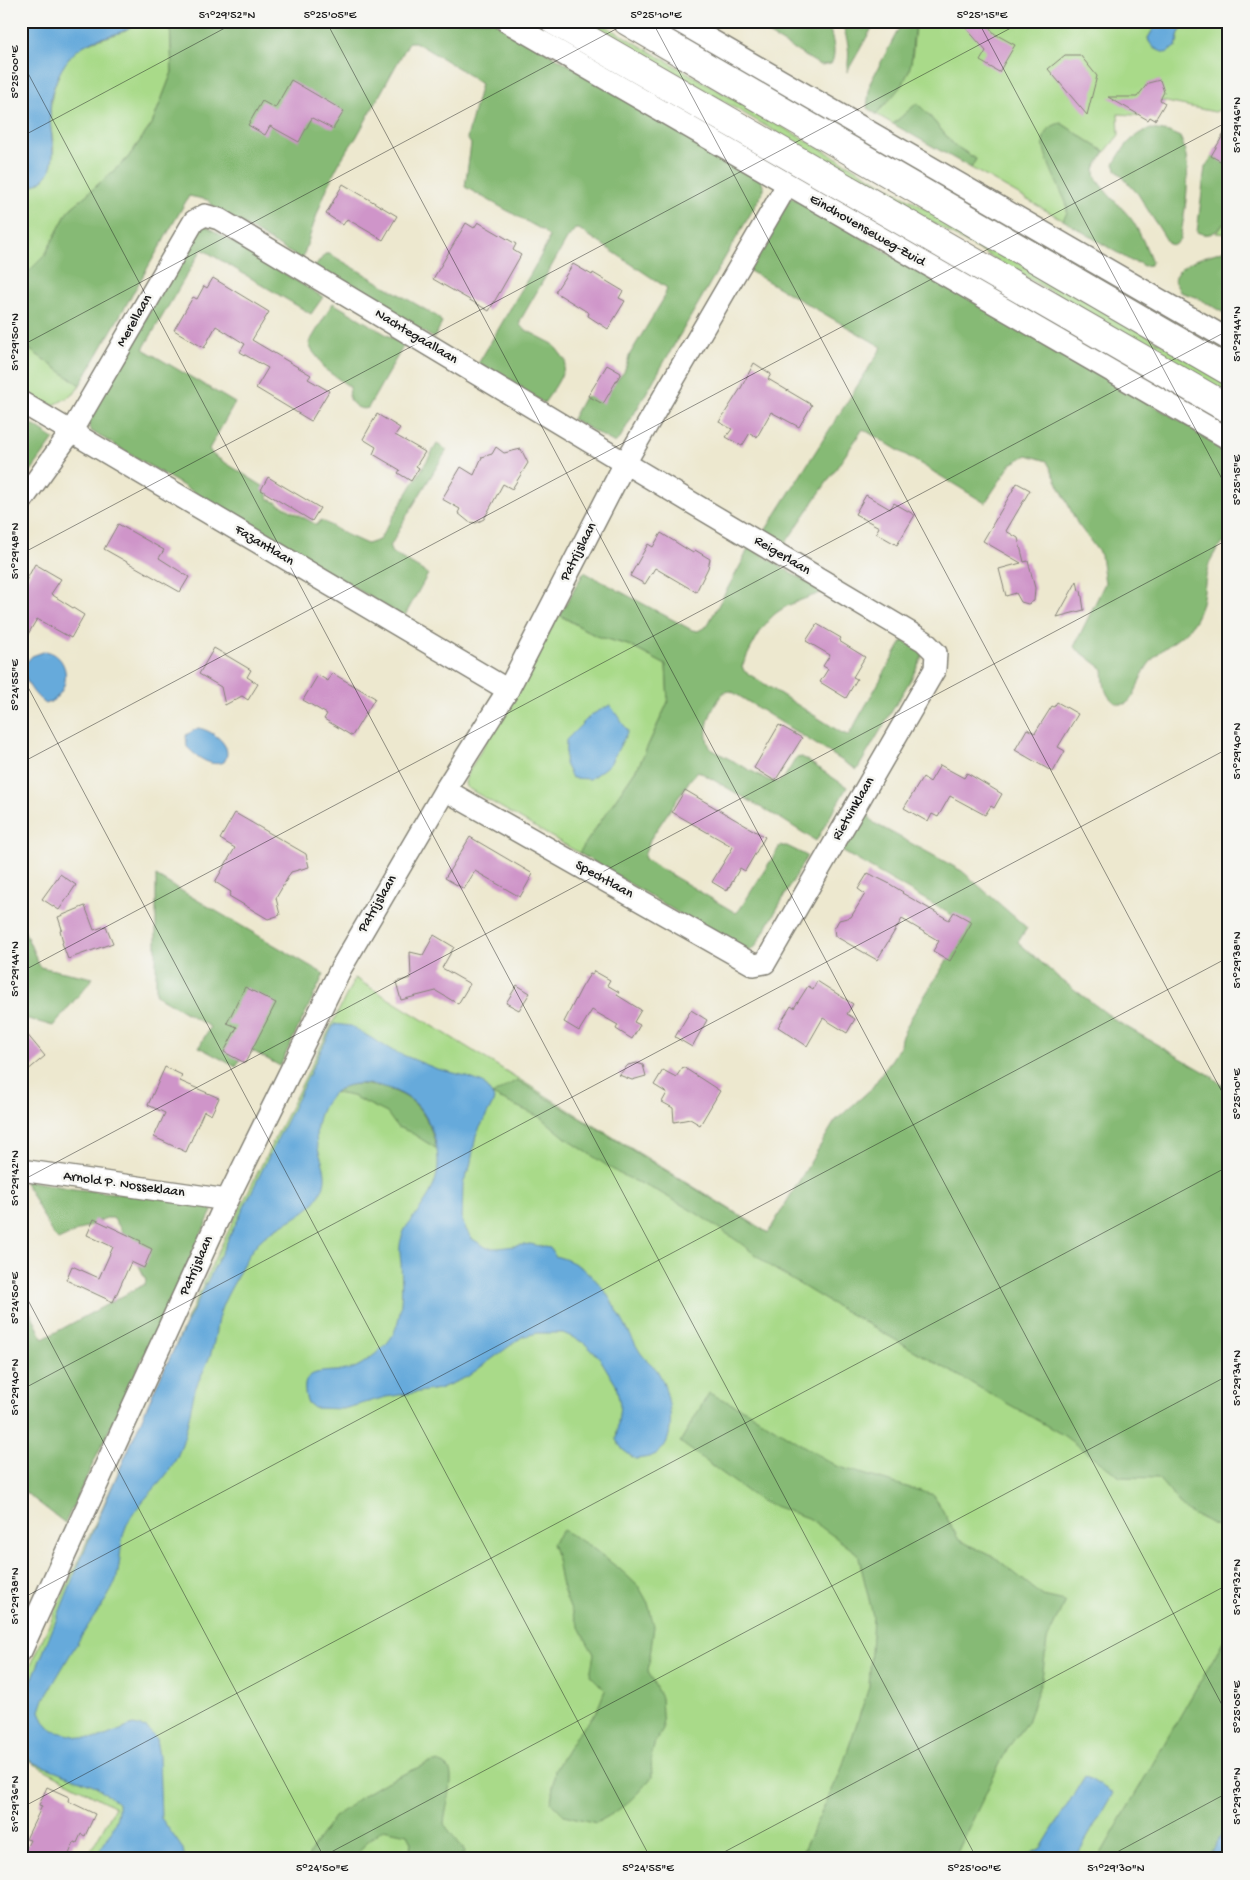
<svg xmlns="http://www.w3.org/2000/svg" width="1250" height="1880" font-family="'Gochi Hand',sans-serif">
<style>
.green{fill:#a9da89;stroke:#627b52}
.forest{fill:#86ba75;stroke:#516b48}
.water{fill:#66aadb;stroke:#41637c}
.building{fill:#cf95c9}
.lines{fill:none;stroke-linecap:round;stroke-linejoin:round}
.minor-casing{stroke:#848276;stroke-width:24}
.major-casing{stroke:#848276;stroke-width:30}
.minor{stroke:#fff;stroke-width:21}
.major{stroke:#fff;stroke-width:28}
.ticks{fill:none;stroke:#1c1c1c;stroke-width:1;stroke-opacity:0.45}
.labels{text-anchor:middle;dominant-baseline:central;stroke-width:5;stroke-linejoin:round;paint-order:stroke}
.street-label{font-size:14px;fill:#1c1c1c;stroke:#f6f6f2}
.neatline{fill:none;stroke:#1c1c1c;stroke-width:2}
.ticks-label{font-size:12px;text-anchor:middle;fill:#1c1c1c}
</style>
<rect width="100%" height="100%" fill="#f6f6f2"/>
<filter id="ink" filterUnits="userSpaceOnUse"><feTurbulence type="fractalNoise" baseFrequency=".02" numOctaves="2"/><feDisplacementMap in="SourceGraphic" scale="10" xChannelSelector="R" yChannelSelector="G"/><feConvolveMatrix kernelMatrix="1 2 1 2 8 2 1 2 1" color-interpolation-filters="sRGB"/></filter>
<filter id="wash" filterUnits="userSpaceOnUse"><feTurbulence type="fractalNoise" baseFrequency=".0096" numOctaves="4" result="noise"/><feDisplacementMap in="SourceGraphic" scale="20" xChannelSelector="R" yChannelSelector="G"/><feGaussianBlur stdDeviation="1.12" result="paint"/><feColorMatrix in="noise" values="0 0 0 0 0 0 0 0 0 0 0 0 0 0 0 0 0 1.4 0 .05"/><feComposite in="paint" operator="in"/></filter>
<g filter="url(#wash)">
<rect width="100%" height="100%" fill="#ede8cf"/>
<g class="green">
<path d="M137 21H170L172 72 152 124 127 159 68 211 45 255 24 276 21 277V188L32 187C37 179 51 164 53 155 55 147 52 137 51 128 48 103 54 77 70 56 87 35 119 41 137 21Z"/>
<polygon points="585,21 597,21 1229,382 1229,395"/>
<path d="M917 21H1158L1148 38 1149 42 1176 47 1179 33 1184 26C1196 24 1204 29 1213 27 1220 27 1222 21 1229 21V97L1219 110 1215 112 1157 100 1149 116 1118 114 1119 135 1105 152 1061 123V189L1067 205V213L1063 220 971 168 976 159 954 145 927 113 917 104 893 124 876 114C889 100 905 83 910 65 915 51 912 35 917 21Z"/>
<polygon points="1229,218 1229,234 1216,233"/>
<polygon points="21,342 26,347 80,385 74,394 54,405 36,400 21,391"/>
<polygon points="559,615 596,636 628,645 666,665 668,702 639,765 579,853 466,787 465,783 468,773"/>
<polygon points="355,978 1229,1517 1229,1669 1118,1859 86,1859 115,1807 21,1757 21,1687 215,1258"/>
</g>
<g class="forest">
<path d="M170 21H493L647 110 760 178 764 187 762 194 620 438 615 443 572 419 584 397 604 395 624 372 630 354 664 298 667 288 579 229H575L567 239 520 321V325L524 329 553 344 566 361C563 377 553 390 544 403L478 364 538 261 547 244 549 237 542 230 465 187 471 144 467 138 481 84 460 69 415 42H409L356 138C328 173 316 218 302 260L213 206 208 200 189 196 80 385 26 347 21 342V277L24 276 45 255 68 211 127 159 152 124 172 72Z"/>
<path d="M746 21H827C831 33 838 52 831 64L820 65Z"/>
<path d="M841 21H876L847 72C850 50 849 43 841 21Z"/>
<path d="M903 21H917C912 35 913 49 911 63 907 84 890 99 876 114L867 108 870 83Z"/>
<polygon points="917,103 927,113 954,145 976,159 971,168 893,124"/>
<path d="M1061 123 1105 152C1101 158 1094 166 1095 173 1097 188 1125 208 1134 223 1141 235 1147 249 1152 262L1150 265 1143 266 1139 263 1131 261 1063 220 1067 213V205C1061 189 1037 148 1045 134 1048 128 1055 124 1061 123Z"/>
<path d="M1152 129 1169 132 1180 137C1194 164 1185 210 1180 240L1174 245 1169 244 1138 194 1117 171 1114 164C1122 150 1134 131 1152 129Z"/>
<path d="M1229 131V218C1219 229 1212 239 1197 232L1205 167 1218 148 1223 134Z"/>
<path d="M791 197 1229 449V538C1221 545 1214 552 1210 562 1203 578 1206 598 1198 614 1187 639 1167 642 1152 660 1140 673 1139 689 1130 700 1126 706 1118 705 1113 701 1103 693 1104 681 1103 669L1074 647 1105 583 1101 555 1077 523 1047 461 1027 455 1011 464 985 503 863 429 785 544 765 531 882 347 748 270Z"/>
<polygon points="201,223 323,297 311,314 202,249 143,349 235,403 209,449 213,455 269,490 268,498 317,525 321,520 345,534 367,544 379,540 437,444 447,450 406,517 390,547 391,552 428,574 404,617 91,431 87,419"/>
<path d="M1225 250H1229V316L1196 297 1180 292 1174 280C1179 261 1209 256 1225 250Z"/>
<polygon points="325,254 330,254 438,317 442,323 434,338 314,268"/>
<path d="M333 303 404 345 368 408C360 411 353 405 349 399L350 387 323 368C321 357 311 354 309 343Z"/>
<polygon points="21,417 54,439 21,485"/>
<path d="M749 547 823 592C808 598 792 602 779 611 763 621 751 649 742 666L744 671 842 733 848 735 850 733 903 640 921 652 923 655 911 679 857 770 731 691 724 692C712 707 700 731 711 749L768 780 777 782 784 778 796 758 802 757 847 787 816 841 783 820 698 771 690 780 651 838 644 856 646 860 736 913 740 909 780 846H787L807 856 756 946 748 952 698 925 579 853 639 765 668 702 666 665 628 645 596 636 560 615 584 572 692 630 698 631 707 626 741 564Z"/>
<polygon points="860,799 868,815 874,823 962,871 1027,928 1018,942 1059,978 1118,1022 1210,1075 1223,1086 1229,1077 1229,1532 1186,1511 1158,1478 1120,1477 1063,1435 827,1301 771,1267 739,1242 696,1213 659,1192 618,1173 567,1139 542,1118 492,1095 517,1080 768,1233 835,1121 871,1089 892,1059 900,1046 901,1038 912,1016 962,936 962,921 833,846"/>
<polygon points="156,876 324,974 280,1066 247,1048 236,1067 199,1047 210,1027 156,995"/>
<polygon points="21,923 40,967 93,978 53,1026 21,1017"/>
<path d="M359 1084C406 1089 425 1102 437 1149L410 1132 397 1127 387 1113 352 1096 335 1093 346 1085Z"/>
<polygon points="29,1181 74,1189 192,1201 209,1205 212,1211 65,1523 21,1489 21,1292 43,1339 145,1284 146,1280 121,1229 113,1218 106,1218 58,1240 53,1235 25,1182"/>
<polygon points="709,1393 747,1411 836,1466 934,1495 959,1540 996,1558 1043,1596 1065,1601 1047,1640 1042,1679 1027,1722 1007,1749 954,1859 799,1859 840,1773 869,1687 873,1616 858,1554 810,1519 760,1501 680,1442"/>
<path d="M563 1530 590 1546 622 1571 639 1587 648 1603 654 1626 648 1671 661 1698 663 1730 655 1742 651 1758 652 1777C632 1800 623 1809 596 1823L564 1815 551 1802 555 1770 575 1737 596 1713 605 1690 590 1675 594 1654C581 1632 568 1608 561 1582 558 1568 558 1558 552 1544Z"/>
<polygon points="1229,1631 1229,1822 1208,1859 1098,1859"/>
<path d="M435 1762C444 1763 451 1767 451 1777 452 1788 445 1811 444 1824L465 1851 461 1859H409L411 1842 407 1834 383 1829 368 1841 353 1859H307L315 1844 334 1817 365 1794 382 1784 428 1763Z"/>
</g>
<g class="water">
<path d="M21 21H137C124 35 111 34 95 40 75 47 62 64 55 84 51 93 50 103 50 114 50 144 66 182 22 188Z"/>
<path d="M1158 21H1224C1210 32 1201 23 1184 26L1179 33 1176 47 1166 53C1158 51 1150 47 1148 38Z"/>
<path d="M46 651C73 657 71 695 46 704 34 696 24 681 23 666L32 656Z"/>
<polygon points="610,705 628,731 610,764 590,779 572,778 565,764 566,740 591,715"/>
<path d="M198 728C212 730 235 746 224 762 210 768 196 756 187 747L186 735Z"/>
<path d="M334 1024 351 1026 393 1051 437 1069 462 1075 483 1083 492 1095 494 1099 492 1105 476 1135 470 1167 463 1184 462 1222 471 1238 487 1248H498L530 1244 550 1248 555 1256C604 1268 617 1315 640 1352 645 1360 655 1366 658 1372 669 1390 677 1431 663 1448 656 1457 645 1458 635 1459L623 1450 616 1440 620 1405 616 1385 599 1357 583 1342 563 1333H537L522 1337 467 1377 439 1389 386 1397 343 1409 314 1408 307 1402C296 1363 327 1375 351 1369 361 1367 381 1350 388 1342 404 1323 402 1286 401 1263 400 1255 399 1247 401 1240 404 1227 411 1221 419 1210 437 1185 442 1170 435 1140 431 1127 426 1114 416 1104 398 1087 356 1075 335 1092 320 1105 314 1126 317 1145 320 1158 328 1171 324 1185 315 1214 285 1220 264 1237 251 1248 242 1265 235 1281 228 1293 219 1310 217 1324 215 1337 213 1351 207 1363 203 1373 198 1380 195 1390 189 1413 187 1435 177 1457 167 1480 144 1496 131 1517 117 1538 123 1566 114 1585 107 1600 95 1615 86 1629 71 1652 58 1676 44 1699L40 1711 44 1721 53 1731 83 1738H100L133 1725 147 1728 156 1739 159 1756 161 1818 183 1849 185 1859H94C104 1843 120 1823 118 1803L96 1786 32 1762 21 1751V1707L83 1554 156 1386Z"/>
<polygon points="1085,1776 1113,1793 1075,1859 1020,1859 1041,1848"/>
<polygon points="1229,1822 1229,1859 1208,1859"/>
</g>
<g id="blocks">
<g class="building">
<polygon points="960,21 984,21 995,34 1015,45 999,72 980,61 986,51"/>
<polygon points="1065,55 1080,55 1097,76 1087,115 1048,69"/>
<polygon points="291,80 344,111 333,129 312,118 299,142 270,126 265,135 248,125 262,101 275,108"/>
<polygon points="1160,80 1164,92 1160,100 1165,103 1155,120 1150,117 1148,120 1108,97 1137,97 1148,83"/>
<polygon points="1229,125 1229,155 1224,163 1211,156"/>
<polygon points="343,184 397,216 383,240 347,219 343,225 326,214"/>
<polygon points="478,222 516,244 513,250 521,255 489,311 433,279 466,223 474,228"/>
<polygon points="573,264 592,275 593,273 623,291 619,298 625,301 608,329 588,316 589,313 555,292"/>
<polygon points="213,278 269,312 252,340 311,375 308,379 329,391 311,421 256,388 268,368 240,352 245,344 216,326 204,348 174,330 193,297 197,299 204,286 207,288"/>
<polygon points="754,363 771,374 768,379 812,405 799,427 771,412 757,437 750,433 742,446 726,437 732,429 719,422 741,388"/>
<polygon points="607,365 621,373 603,404 588,396"/>
<polygon points="377,414 400,428 395,435 425,452 416,466 419,468 411,481 398,473 400,470 373,454 376,447 363,439"/>
<polygon points="496,447 504,453 521,449 528,463 512,489 503,484 484,519 476,523 469,522 458,513 460,509 442,499 461,467 474,475 482,457 492,454"/>
<polygon points="268,477 320,508 312,521 261,490"/>
<polygon points="1017,483 1030,490 1006,531 1018,538 1024,562 1028,561 1035,588 1034,601 1028,604 1021,602 1016,593 1006,596 999,569 1021,563 983,541"/>
<polygon points="866,495 890,509 894,503 915,515 897,545 876,533 879,527 855,514"/>
<polygon points="118,524 164,550 159,558 189,577 180,592 104,549"/>
<polygon points="661,533 693,553 695,550 710,559 708,568 696,592 655,568 645,584 630,576 648,544 653,547"/>
<polygon points="35,564 61,579 51,594 84,615 71,638 37,619 21,646 21,590"/>
<polygon points="1077,581 1079,591 1081,590 1084,610 1057,617"/>
<polygon points="817,624 841,638 839,641 865,657 853,677 857,679 846,698 820,682 828,669 823,666 830,655 806,641"/>
<polygon points="214,648 251,670 247,677 258,684 248,700 242,696 225,705 221,687 199,674"/>
<polygon points="332,673 375,698 352,736 324,719 327,714 303,700 318,675 328,681"/>
<polygon points="1057,702 1078,714 1058,747 1065,751 1053,772 1015,750 1027,729 1035,733 1052,706 1054,707"/>
<polygon points="779,725 802,738 775,781 754,768"/>
<polygon points="940,765 964,778 967,773 1002,794 994,808 991,806 985,815 950,796 938,817 932,814 928,822 904,808 923,777 930,782"/>
<polygon points="685,790 765,837 745,871 740,868 727,891 712,882 733,847 672,812"/>
<polygon points="235,813 306,854 309,867 291,872 276,898 280,915 268,919 229,896 231,892 215,882 235,848 220,839"/>
<polygon points="470,837 533,874 520,897 475,871 464,889 445,878"/>
<polygon points="868,873 888,883 903,892 902,893 949,920 954,912 972,922 950,961 933,951 939,941 902,919 877,960 835,936 834,929 839,920 851,917 865,894 858,889"/>
<polygon points="60,874 76,885 59,910 42,899"/>
<polygon points="85,906 94,930 106,926 113,943 68,959 62,943 63,942 60,930 62,929 58,917"/>
<polygon points="434,935 454,947 442,968 470,984 458,1004 436,991 401,1000 396,982 411,978 410,952 423,955"/>
<polygon points="594,971 610,980 607,985 619,992 617,995 641,1010 634,1022 640,1025 632,1039 616,1029 618,1025 592,1010 579,1031 564,1022 582,987 590,974 592,975"/>
<polygon points="817,981 853,1004 847,1014 855,1019 847,1033 823,1018 807,1046 778,1027 791,1006 794,1008 808,986 813,989"/>
<polygon points="517,985 530,993 519,1010 506,1003"/>
<polygon points="245,987 276,1003 245,1063 224,1052 237,1027 227,1023"/>
<polygon points="691,1010 707,1020 692,1047 675,1037"/>
<polygon points="21,1027 45,1056 21,1076"/>
<polygon points="637,1063 643,1065 646,1076 632,1080 619,1075 628,1065"/>
<polygon points="165,1067 182,1075 180,1081 219,1098 211,1115 204,1111 186,1152 154,1137 165,1113 148,1105"/>
<polygon points="683,1067 720,1091 700,1125 690,1119 674,1122 673,1108 662,1102 667,1093 654,1085 663,1070 676,1077"/>
<polygon points="94,1219 141,1241 140,1243 152,1249 144,1268 131,1262 113,1302 66,1280 72,1266 99,1278 113,1247 87,1235"/>
<polygon points="47,1787 69,1797 68,1801 95,1814 85,1836 81,1834 77,1843 74,1842 67,1859 21,1859 30,1840 26,1839 42,1806 39,1805"/>
</g>
</g>
</g>
<g filter="url(#ink)">
<use href="#blocks" fill-opacity="0" stroke="#848276" stroke-width="1"/>
<g class="lines">
<g class="minor-casing">
<g id="minor">
<polyline points="506,21 1229,439"/>
<polyline points="678,21 1229,340"/>
<polyline points="21,402 508,690"/>
<polyline points="21,502 71,432 194,221 205,215 219,219 625,463 924,641 936,653 935,669 765,963 754,965 445,790"/>
<polyline points="21,1170 227,1200"/>
<polyline points="21,1651 227,1200 341,968 445,790 508,690 625,463 787,185"/>
</g>
</g>
<g class="major-casing">
<g id="major">
<polyline points="555,21 1229,409"/>
<polyline points="627,21 1229,371"/>
</g>
</g>
<use href="#minor" class="minor"/>
<use href="#major" class="major"/>
</g>
</g>
<path class="ticks" d="M326 21 1229 1718M652 21 1229 1105M978 21 1229 492M21 60 977 1859M21 137 238 21M21 346 631 21M21 554 1024 21M21 674 651 1859M21 763 1229 121M21 972 1229 330M21 1181 1229 539M21 1287 325 1859M21 1390 1229 748M21 1599 1229 957M21 1808 1229 1166M318 1859 1229 1375M711 1859 1229 1584M1104 1859 1229 1792"/>
<g class="labels">
<g class="street-label">
<text transform="translate(867 231) rotate(30)">Eindhovenseweg-Zuid</text>
<text transform="translate(135 321) rotate(-60)">Merellaan</text>
<text transform="translate(416 337) rotate(31)">Nachtegaallaan</text>
<text transform="translate(264 546) rotate(31)">Fazantlaan</text>
<text transform="translate(579 552) rotate(-63)">Patrijslaan</text>
<text transform="translate(782 556) rotate(31)">Reigerlaan</text>
<text transform="translate(854 809) rotate(-60)">Rietvinklaan</text>
<text transform="translate(604 880) rotate(29)">Spechtlaan</text>
<text transform="translate(378 904) rotate(-60)">Patrijslaan</text>
<text transform="translate(124 1185) rotate(8)">Arnold P. Nosseklaan</text>
<text transform="translate(197 1266) rotate(-66)">Patrijslaan</text>
</g>
</g>
<rect width="1250" height="1880" fill="none" stroke="#f6f6f2" stroke-width="55"/>
<rect x="28" y="28" width="1194" height="1824" class="neatline"/>
<g class="ticks-label">
<text x="227" y="18">51°29'52"N</text>
<text x="330" y="18">5°25'05"E</text>
<text x="656" y="18">5°25'10"E</text>
<text x="982" y="18">5°25'15"E</text>
<text transform="translate(14 72) rotate(-90)" y="4">5°25'00"E</text>
<text transform="translate(1236 125) rotate(-90)" y="4">51°29'46"N</text>
<text transform="translate(1236 334) rotate(-90)" y="4">51°29'44"N</text>
<text transform="translate(14 342) rotate(-90)" y="4">51°29'50"N</text>
<text transform="translate(1236 480) rotate(-90)" y="4">5°25'15"E</text>
<text transform="translate(14 551) rotate(-90)" y="4">51°29'48"N</text>
<text transform="translate(14 685) rotate(-90)" y="4">5°24'55"E</text>
<text transform="translate(1236 751) rotate(-90)" y="4">51°29'40"N</text>
<text transform="translate(1236 960) rotate(-90)" y="4">51°29'38"N</text>
<text transform="translate(14 969) rotate(-90)" y="4">51°29'44"N</text>
<text transform="translate(1236 1094) rotate(-90)" y="4">5°25'10"E</text>
<text transform="translate(14 1178) rotate(-90)" y="4">51°29'42"N</text>
<text transform="translate(14 1298) rotate(-90)" y="4">5°24'50"E</text>
<text transform="translate(1236 1378) rotate(-90)" y="4">51°29'34"N</text>
<text transform="translate(14 1387) rotate(-90)" y="4">51°29'40"N</text>
<text transform="translate(1236 1587) rotate(-90)" y="4">51°29'32"N</text>
<text transform="translate(14 1596) rotate(-90)" y="4">51°29'38"N</text>
<text transform="translate(1236 1707) rotate(-90)" y="4">5°25'05"E</text>
<text transform="translate(1236 1796) rotate(-90)" y="4">51°29'30"N</text>
<text transform="translate(14 1804) rotate(-90)" y="4">51°29'36"N</text>
<text x="322" y="1871">5°24'50"E</text>
<text x="648" y="1871">5°24'55"E</text>
<text x="974" y="1871">5°25'00"E</text>
<text x="1116" y="1871">51°29'30"N</text>
</g>
</svg>
